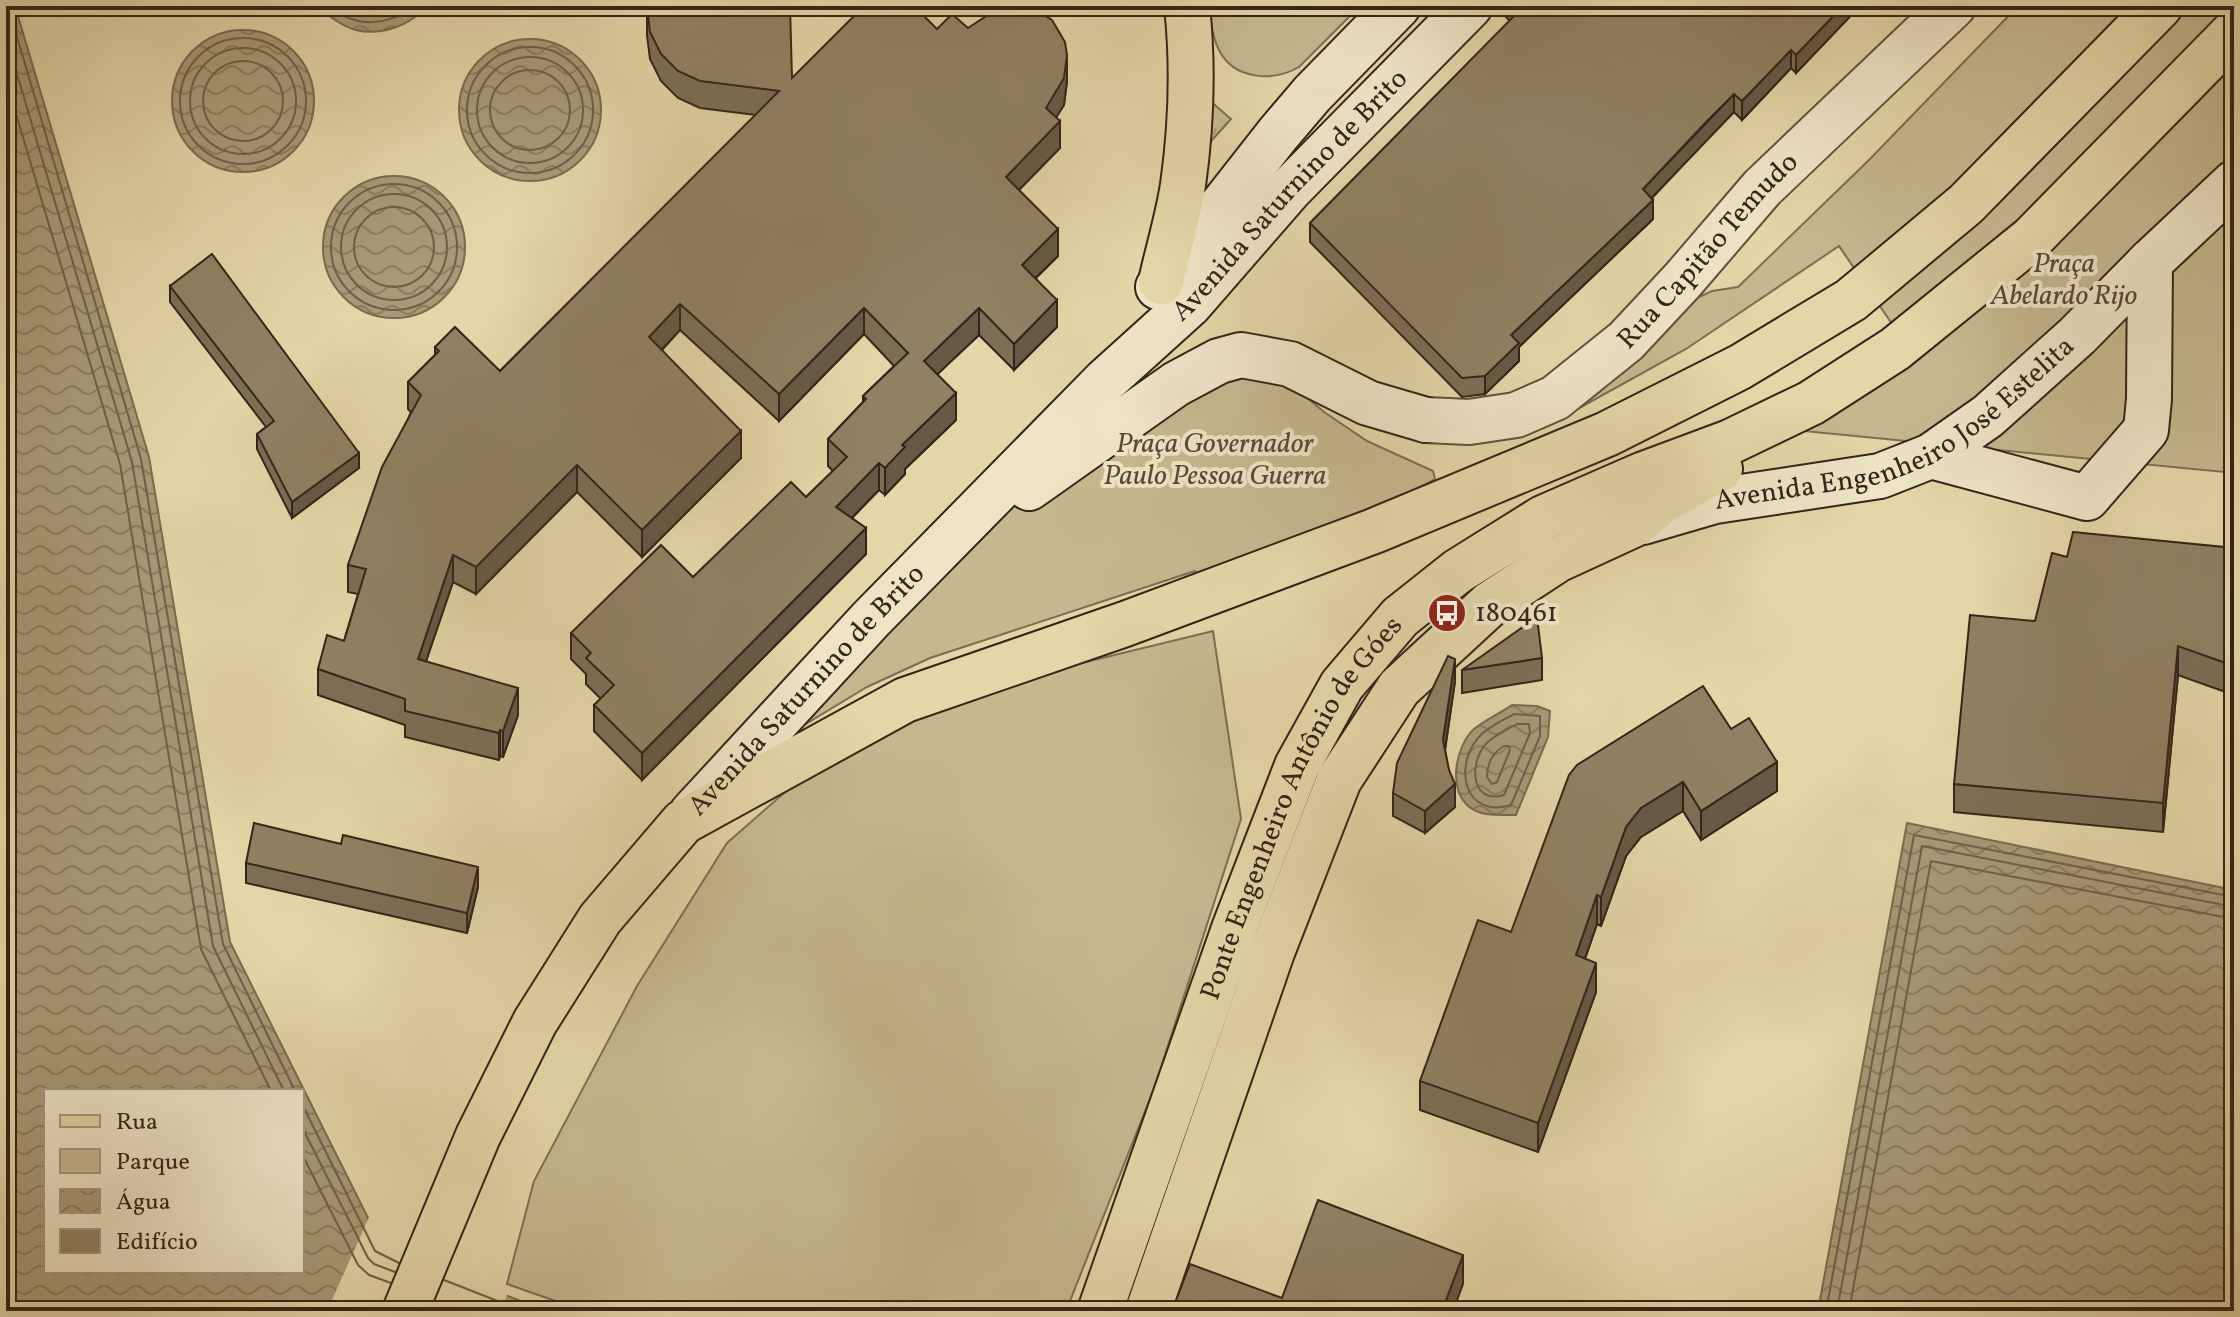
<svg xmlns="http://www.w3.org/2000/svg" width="2240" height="1317" font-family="Vollkorn,serif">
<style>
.grass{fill:url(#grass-tufts);stroke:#7c6e54;stroke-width:2}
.park{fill:#c5b88f;stroke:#7c6e54;stroke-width:2}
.water{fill:url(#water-waves);stroke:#796b52;stroke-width:2;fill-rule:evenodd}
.pier{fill:#e3d6a7}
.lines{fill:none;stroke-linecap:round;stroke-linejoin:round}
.shore{stroke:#6d6048;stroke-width:2}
.tertiary-casing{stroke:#5f513d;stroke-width:48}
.secondary-casing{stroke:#33251a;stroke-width:48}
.primary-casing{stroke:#33251a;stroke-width:48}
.tertiary{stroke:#ede4c6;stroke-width:44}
.secondary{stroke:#ede4c6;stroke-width:44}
.primary{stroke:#e3d6a7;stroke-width:44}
.wall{fill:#7b6f55;stroke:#33251a;stroke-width:2}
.shaded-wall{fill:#645a45;stroke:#33251a;stroke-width:2}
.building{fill:#8f8163;stroke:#33251a;stroke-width:2}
.labels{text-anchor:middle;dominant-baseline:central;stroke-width:8;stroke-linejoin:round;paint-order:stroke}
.street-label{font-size:28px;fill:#33251a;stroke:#ede4c6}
.park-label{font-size:28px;font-style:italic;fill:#584a37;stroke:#ede4c6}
.poi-label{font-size:28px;fill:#33251a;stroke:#ede4c6;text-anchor:start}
</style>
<defs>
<pattern id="grass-tufts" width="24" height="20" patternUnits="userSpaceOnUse" patternTransform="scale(2)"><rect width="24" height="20" fill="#c5b88f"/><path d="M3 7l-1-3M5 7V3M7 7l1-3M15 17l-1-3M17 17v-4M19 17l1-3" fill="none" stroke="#a19574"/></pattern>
<pattern id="water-waves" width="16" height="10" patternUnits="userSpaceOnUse" patternTransform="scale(2)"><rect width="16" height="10" fill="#a79a77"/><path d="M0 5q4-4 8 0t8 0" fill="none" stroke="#897d61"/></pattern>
</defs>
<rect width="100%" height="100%" fill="#e3d6a7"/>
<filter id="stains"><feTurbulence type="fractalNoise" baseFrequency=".0025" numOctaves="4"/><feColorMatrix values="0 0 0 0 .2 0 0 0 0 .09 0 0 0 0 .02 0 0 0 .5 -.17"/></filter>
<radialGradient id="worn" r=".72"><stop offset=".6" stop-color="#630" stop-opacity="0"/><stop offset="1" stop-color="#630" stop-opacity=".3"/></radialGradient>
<polygon class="grass" points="1200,92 1231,119 1204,149"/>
<g class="park">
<path d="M1208 6H1360L1299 67C1273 82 1234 80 1219 50 1212 38 1211 20 1208 6Z"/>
<polygon points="2018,6 2234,6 2234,473 1804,431 1907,346 1839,246 1686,349 1563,417 1688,302 1712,291 1738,287 1869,160"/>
<polygon points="1182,360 1292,385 1324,412 1367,441 1433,471 1435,479 1408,494 1374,508 1197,574 1195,571 930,658 867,687 791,733 996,519"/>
<polygon points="1213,631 1241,819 1155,1086 1066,1311 584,1311 507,1284 534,1181 637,986 727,843 801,778 975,689"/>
</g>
<g class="water">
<path d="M6 6H15L149 457 230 942 383 1248 547 1311H6ZM46 1091H302V1271H46Z"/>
<path d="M318 6H426C411 26 380 36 356 30 341 26 329 16 318 6Z"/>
<circle cx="243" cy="101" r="71"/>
<circle cx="530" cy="110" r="71"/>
<circle cx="394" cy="247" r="71"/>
<path d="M1512 705 1537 706 1550 711 1548 737 1516 815C1500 815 1479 817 1467 805 1448 786 1456 746 1474 729 1485 720 1500 713 1512 705Z"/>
<polygon points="1907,823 2234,890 2234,1311 1818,1311"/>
</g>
<polygon class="pier" points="370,1215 386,1245 508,1293 501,1311 327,1311"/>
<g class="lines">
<g class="shore">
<polyline points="8,6 141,459 223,944 295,1091"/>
<path d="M330 6C357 30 388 25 416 6"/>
<polyline points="6,37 132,462 213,946 284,1091"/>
<circle cx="243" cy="101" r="63"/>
<circle cx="530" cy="110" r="63"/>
<circle cx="243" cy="101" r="53"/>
<circle cx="530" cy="110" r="53"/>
<circle cx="243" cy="101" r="40"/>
<circle cx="530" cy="110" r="40"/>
<polyline points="6,80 120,464 201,949 271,1091"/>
<circle cx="394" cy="247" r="63"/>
<circle cx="394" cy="247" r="53"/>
<circle cx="394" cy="247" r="40"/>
<path d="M1514 714 1540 716V736L1511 805C1465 819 1453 768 1478 738 1486 728 1503 720 1514 714Z"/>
<path d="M1517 724H1529L1530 733 1504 795C1471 805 1469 764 1485 745 1492 736 1507 730 1517 724Z"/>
<path d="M1504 746H1509L1510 750 1497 782 1492 784 1487 777C1487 763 1492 753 1504 746Z"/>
<polyline points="302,1104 375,1251 399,1263"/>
<polyline points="302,1127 368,1258 374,1264 395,1272"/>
<polyline points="302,1154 358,1265 369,1275 391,1283"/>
<polyline points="444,1280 523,1311"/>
<polyline points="1826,1311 1914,835 2234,897"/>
<polyline points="1837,1311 1922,846 2234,907"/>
<polyline points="1849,1311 1931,861 2234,919"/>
</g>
<g class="tertiary-casing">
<g id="tertiary">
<path id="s1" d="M1426 420 1469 422 1516 415 1555 398 1626 341 1683 280 1762 188 1953 6"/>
</g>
</g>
<g class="secondary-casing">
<g id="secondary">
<polyline points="1158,287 1278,134 1312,94 1398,6"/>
<polyline points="1931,456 2087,498 2146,430 2149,399 2150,262"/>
<polyline points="1029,488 1176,384 1219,361 1241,355 1290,364 1368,403 1426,420"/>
<path id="s2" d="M1643 522 1715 501 1880 476 1931 456 1988 416 2077 336 2150 262 2234 183"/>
<path id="s3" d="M692 813 871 619 1106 380 1189 305 1290 189 1470 6"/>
</g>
</g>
<g class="primary-casing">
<g id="primary">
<path d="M1161 282C1168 250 1178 218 1183 185 1191 128 1193 63 1187 6"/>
<polyline points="405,1311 478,1136 535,1022 600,919 683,822 905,700 1125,624 1374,531 1607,434 1740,367 1851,300 1966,204 2160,6"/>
<path id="s4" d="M1100 1311 1234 929 1297 766 1342 685 1400 617 1458 571 1543 518 1644 474 1730 442 1811 403 1895 349 2032 238 2234 32"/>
<polyline points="1148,1311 1272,952 1339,780 1399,688 1490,604 1557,560 1633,525 1664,500 1720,469"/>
</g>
</g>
<use href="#tertiary" class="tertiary"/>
<use href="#secondary" class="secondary"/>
<use href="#primary" class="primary"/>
</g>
<g class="wall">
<polygon points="647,6 792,78 937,29 968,28 1067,81 1064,105 1056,117 1060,148 1019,190 1058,256 1036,278 1057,327 1014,370 979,335 937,374 956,420 905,469 905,474 885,495 879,490 852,518 866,554 642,780 594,731 594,705 601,699 586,684 586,674 571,659 571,633 693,577 806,497 833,471 828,466 828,439 863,402 863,396 894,366 864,334 779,421 680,330 662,350 741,458 642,557 577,492 476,594 453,582 426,661 518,715 503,757 500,756 499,760 405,737 405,725 318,695 318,669 344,641 358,594 348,592 348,565 411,412 408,409 408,382 435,355 435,347 500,371 756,115 700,108 678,98 661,81 650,59 647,35"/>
<polygon points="1502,6 1860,6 1796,73 1791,68 1742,120 1734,112 1708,138 1651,199 1653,219 1519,347 1519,361 1485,394 1462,397 1310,242 1310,223 1510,21 1502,13"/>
<polygon points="170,286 359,468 292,518 257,449 257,434 266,427 170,302"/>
<polygon points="2234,548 2234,695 2178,675 2163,832 1954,812 1954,784 2067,557"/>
<polygon points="1542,658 1542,680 1462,693 1462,670"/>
<polygon points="1455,681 1445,750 1455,807 1425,833 1393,816 1393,793"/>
<polygon points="1731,729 1777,791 1701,840 1683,811 1641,837 1626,856 1601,926 1597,924 1585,959 1596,992 1538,1152 1420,1110 1420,1081 1511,932"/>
<polygon points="246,863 478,887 467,933 246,883"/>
</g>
<g class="shaded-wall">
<polygon points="1843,6 1860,6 1796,73 1796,55"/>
<polygon points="1791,50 1791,68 1742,120 1742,101"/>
<polygon points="1067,55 1067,81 1064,105 1046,134 1046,108"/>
<polygon points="1734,94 1734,112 1643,207 1643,189"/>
<polygon points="1060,121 1060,148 1006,203 1006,177"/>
<polygon points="1653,200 1653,219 1519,347 1519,361 1485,394 1485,376 1511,335"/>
<polygon points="1058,229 1058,256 1022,291 1022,265"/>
<polygon points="1057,300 1057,327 1014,370 1014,344"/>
<polygon points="680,304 680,330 649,363 649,337"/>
<polygon points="864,308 864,334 779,421 779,394"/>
<polygon points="979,308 979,335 924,387 924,361"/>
<polygon points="956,393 956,420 905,469 905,474 885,495 885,468 902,445"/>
<polygon points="741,431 741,458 642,557 642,530"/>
<polygon points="359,453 359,468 292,518 292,502"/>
<polygon points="879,463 879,490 836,534 836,507"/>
<polygon points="577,465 577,492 476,594 476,567"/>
<polygon points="866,528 866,554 642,780 642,753"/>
<polygon points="453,555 453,582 418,685 418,659"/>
<polygon points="2178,646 2178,675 2163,832 2163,803"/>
<polygon points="1455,659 1455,681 1443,763 1443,740"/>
<polygon points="518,688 518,715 503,757 503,731"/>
<polygon points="500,730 500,756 499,760 499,733"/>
<polygon points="1777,762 1777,791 1701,840 1701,811"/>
<polygon points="1683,782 1683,811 1641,837 1626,856 1601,926 1601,897 1626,827 1641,808"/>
<polygon points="1455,784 1455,807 1425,833 1425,811"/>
<polygon points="478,867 478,887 467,933 467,913"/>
<polygon points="1597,895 1597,924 1576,984 1576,955"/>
<polygon points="1596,963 1596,992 1538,1152 1538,1123"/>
<polygon points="1463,1255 1463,1284 1453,1311 1442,1311"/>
</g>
<g class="building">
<polygon points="647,6 790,6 792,78 864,6 914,6 937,29 952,14 968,28 997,9 1016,6 1036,10 1052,20 1065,42 1067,55 1064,78 1046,108 1060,121 1006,177 1058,229 1022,265 1057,300 1014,344 979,308 924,361 956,393 902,445 905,447 885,468 879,463 836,507 866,528 642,753 594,705 614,685 586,658 591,653 571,633 661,545 693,577 791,482 806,497 847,457 828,439 866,399 863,396 908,353 864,308 779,394 680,304 649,337 741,431 642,530 577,465 476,567 453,555 418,659 518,688 503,731 500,730 499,733 405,711 405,699 318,669 327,635 344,641 366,569 348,565 382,467 421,395 408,382 439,351 435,347 455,327 500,371 779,91 700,81 678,71 661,54 650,32"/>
<polygon points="1513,6 1843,6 1796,55 1791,50 1742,101 1734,94 1708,120 1643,189 1653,200 1511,335 1519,343 1485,376 1462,378 1310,223 1518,12"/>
<polygon points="212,254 359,453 292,502 257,434 274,421 170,286"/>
<polygon points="2073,532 2234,548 2234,666 2178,646 2163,803 1954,784 1970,615 2035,621 2052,553 2067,557"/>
<polygon points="1537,617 1542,658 1462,670"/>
<polygon points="1448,656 1455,659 1443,740 1449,770 1455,784 1425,811 1393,793 1397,763"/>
<polygon points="1703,686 1731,729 1749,718 1777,762 1701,811 1683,782 1641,808 1626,827 1601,897 1597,895 1576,955 1596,963 1538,1123 1420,1081 1478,920 1511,932 1569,775 1577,765"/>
<polygon points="254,823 341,844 343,835 478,867 467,913 246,863"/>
<polygon points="1318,1200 1463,1255 1442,1311 1172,1311 1190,1264 1282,1298"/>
</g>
<defs>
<g id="bus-disc" transform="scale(2)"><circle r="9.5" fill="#8f2418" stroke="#ede4c6"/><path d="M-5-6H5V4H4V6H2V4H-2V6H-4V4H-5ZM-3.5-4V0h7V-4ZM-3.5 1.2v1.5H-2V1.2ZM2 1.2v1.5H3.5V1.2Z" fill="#fff"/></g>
</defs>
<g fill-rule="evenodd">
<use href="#bus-disc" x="1447" y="613"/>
</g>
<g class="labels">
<g class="street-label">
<text stroke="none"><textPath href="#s3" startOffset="860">Avenida Saturnino de Brito</textPath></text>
<text stroke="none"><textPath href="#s1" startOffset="346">Rua Capitão Temudo</textPath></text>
<text stroke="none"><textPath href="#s2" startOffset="276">Avenida Engenheiro José Estelita</textPath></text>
<text stroke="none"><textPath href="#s3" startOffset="168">Avenida Saturnino de Brito</textPath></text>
<text stroke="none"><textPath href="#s4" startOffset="544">Ponte Engenheiro Antônio de Góes</textPath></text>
</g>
<g class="park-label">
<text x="2064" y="264">Praça<tspan x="2064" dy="32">Abelardo Rijo</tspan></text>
<text x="1215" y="444">Praça Governador<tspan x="1215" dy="32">Paulo Pessoa Guerra</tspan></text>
</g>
<g class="poi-label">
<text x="1475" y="613">180461</text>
</g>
</g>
<rect width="2240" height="1317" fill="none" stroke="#e3d6a7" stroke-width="32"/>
<rect x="8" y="8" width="2224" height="1301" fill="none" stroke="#33251a" stroke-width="4"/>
<rect x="16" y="16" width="2208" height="1285" fill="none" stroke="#33251a" stroke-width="2"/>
<rect x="44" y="1089" width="260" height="184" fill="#ede4c6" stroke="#a39881" stroke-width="2"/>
<rect x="60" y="1115" width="40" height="12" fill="#e3d6a7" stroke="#a39881" stroke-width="2"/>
<text x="116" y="1129" font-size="24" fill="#33251a">Rua</text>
<rect x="60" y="1149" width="40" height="24" fill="#c5b88f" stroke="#a39881" stroke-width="2"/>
<text x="116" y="1169" font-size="24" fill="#33251a">Parque</text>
<rect x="60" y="1189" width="40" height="24" fill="url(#water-waves)" stroke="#a39881" stroke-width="2"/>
<text x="116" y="1209" font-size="24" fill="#33251a">Água</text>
<rect x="60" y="1229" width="40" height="24" fill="#8f8163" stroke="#a39881" stroke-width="2"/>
<text x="116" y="1249" font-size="24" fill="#33251a">Edifício</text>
<rect width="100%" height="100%" filter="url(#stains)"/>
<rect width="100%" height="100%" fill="url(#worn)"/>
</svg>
